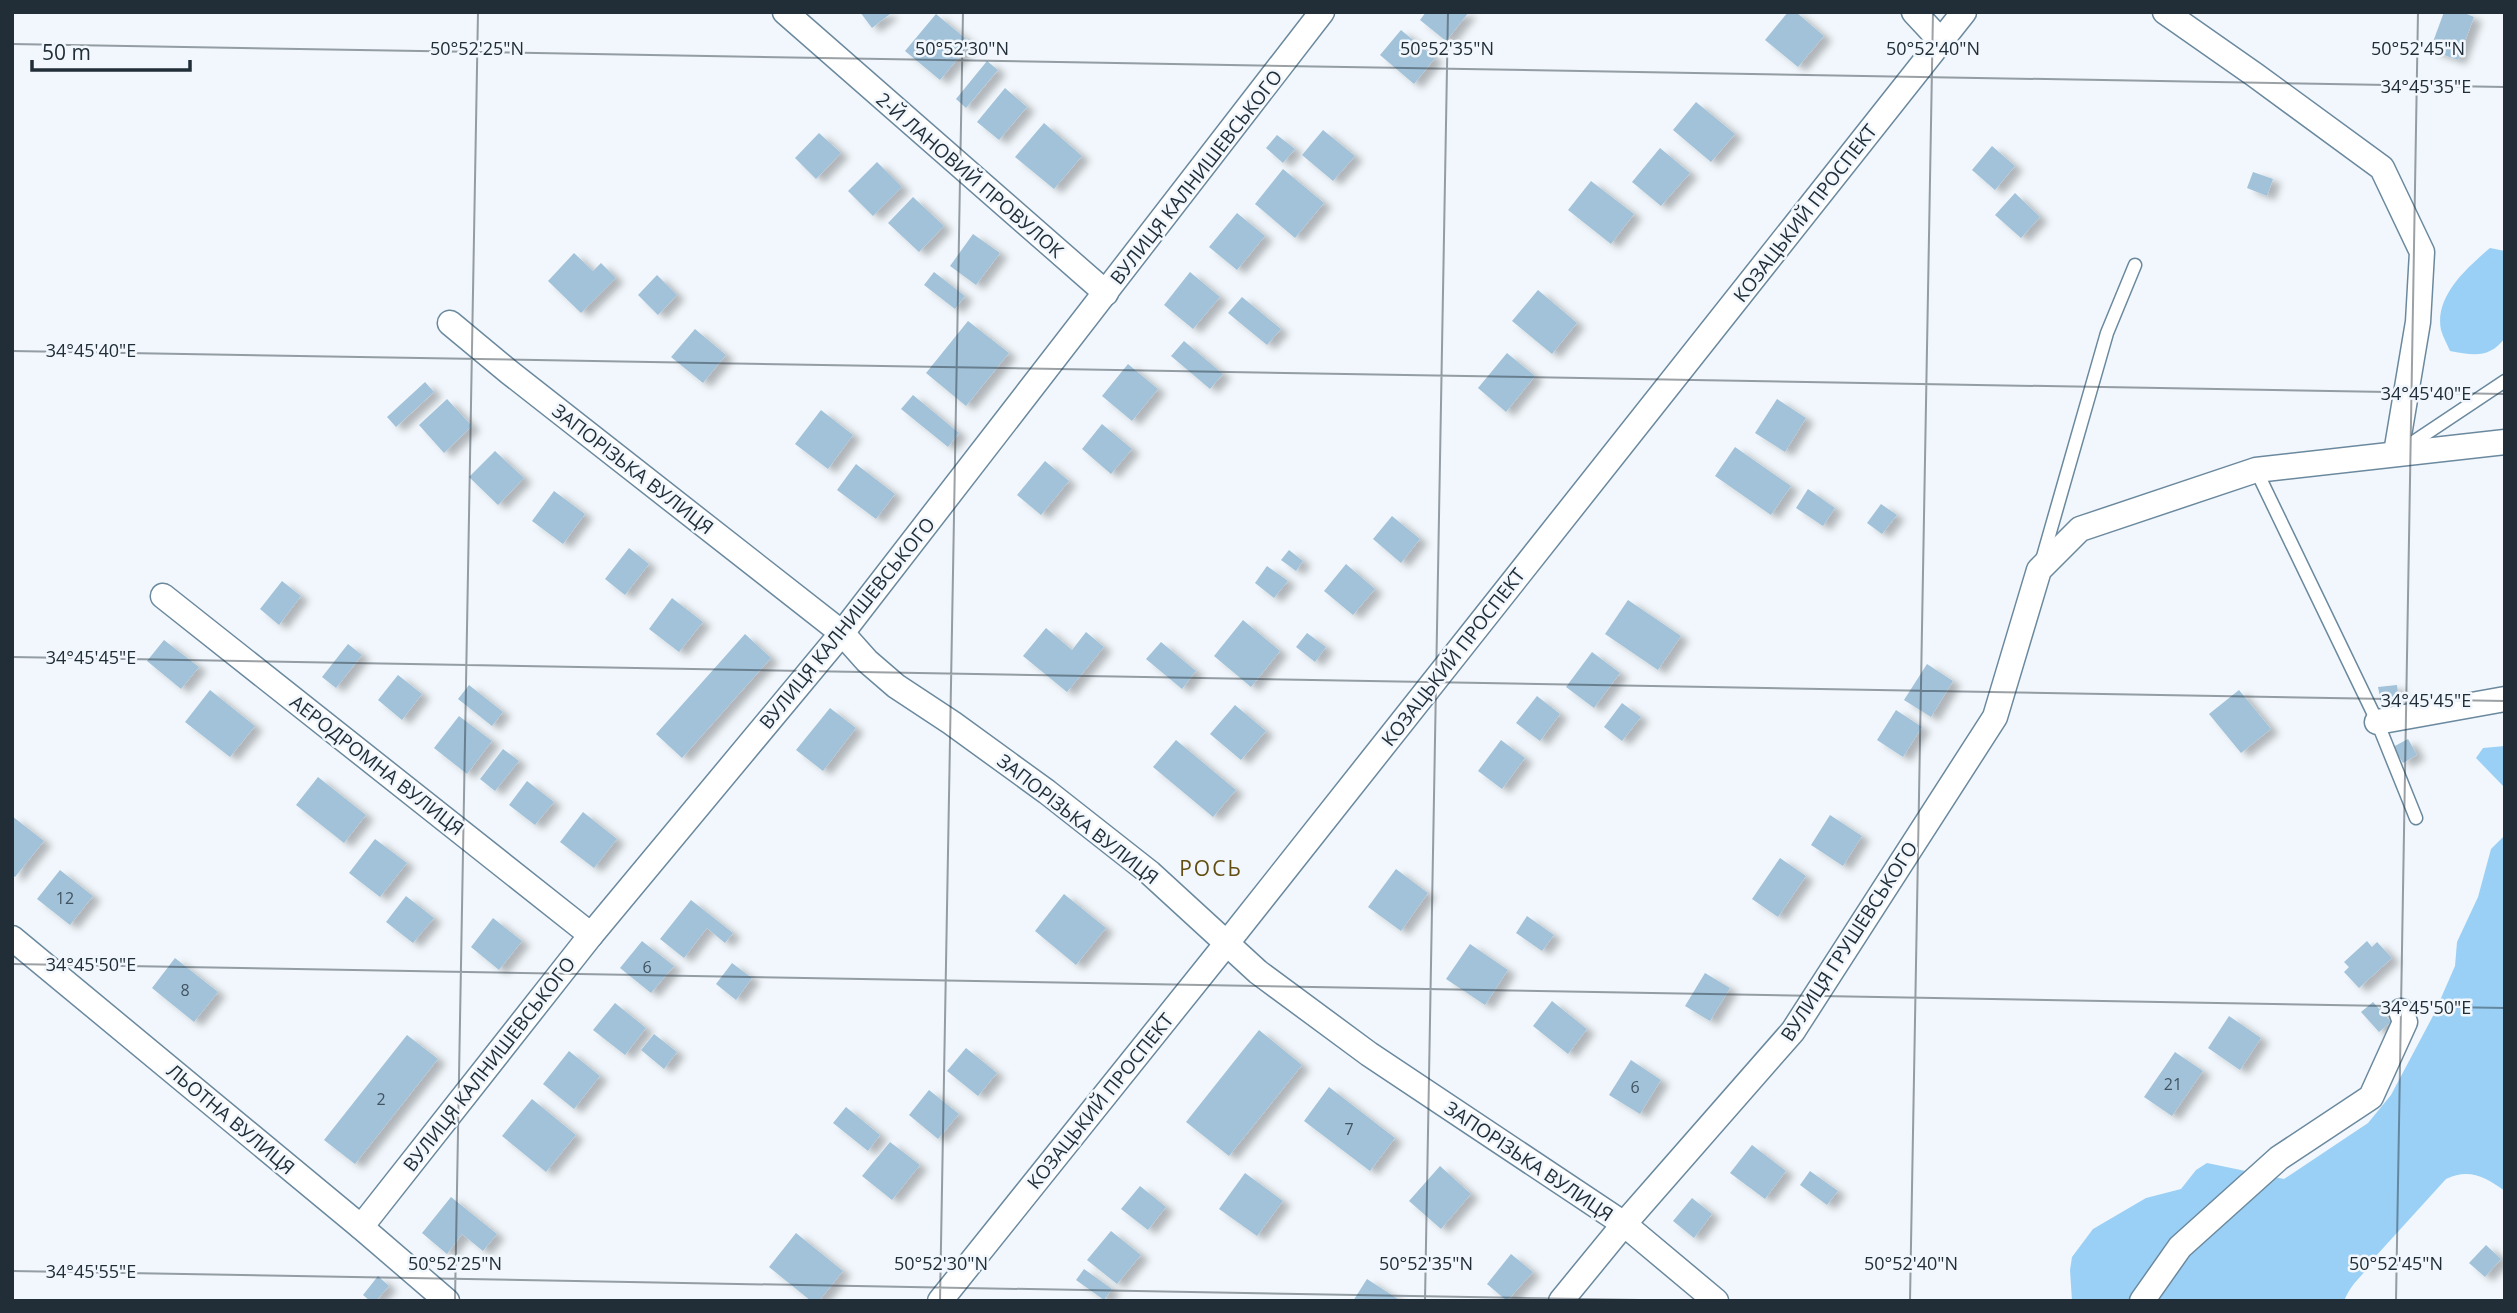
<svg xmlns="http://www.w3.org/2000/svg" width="2517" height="1313" font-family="'Open Sans',sans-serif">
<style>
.green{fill:#9bd0f6}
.building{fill:#a2c2d9;filter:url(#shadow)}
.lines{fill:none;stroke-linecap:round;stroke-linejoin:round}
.service-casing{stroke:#6b899e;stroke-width:15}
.minor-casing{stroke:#6b899e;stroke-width:27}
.service{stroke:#fff;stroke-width:12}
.minor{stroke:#fff;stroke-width:24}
.ticks{fill:none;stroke:#212e37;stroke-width:2;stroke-opacity:0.45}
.labels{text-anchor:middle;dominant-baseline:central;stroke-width:5;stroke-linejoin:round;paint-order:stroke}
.number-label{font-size:16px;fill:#415360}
.street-label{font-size:19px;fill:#212e37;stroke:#f1f7fc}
.neighbourhood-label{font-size:21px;letter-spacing:2px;fill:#624e11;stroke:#f1f7fc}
.ticks-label{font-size:18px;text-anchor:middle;fill:#212e37;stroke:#f1f7fc;stroke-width:5;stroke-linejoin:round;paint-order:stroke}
</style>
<defs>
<filter id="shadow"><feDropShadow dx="8" dy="4.5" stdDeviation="3.5" flood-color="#0004"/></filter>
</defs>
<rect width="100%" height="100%" fill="#f1f7fc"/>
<g class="green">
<path d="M2490 248 2505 251V338C2489 359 2473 355 2450 351 2447 344 2443 337 2441 330 2434 296 2468 267 2490 248Z"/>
<polygon points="2505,746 2505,788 2476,758 2483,748"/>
<path d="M2505 835V1191C2485 1177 2469 1168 2446 1179L2375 1257C2365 1276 2353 1279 2344 1301H2072L2070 1270 2072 1257 2093 1229 2146 1198 2181 1189 2196 1170 2207 1163 2284 1179 2368 1123 2391 1095 2434 1014 2455 966 2457 942 2478 897 2491 849Z"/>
</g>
<g class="building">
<polygon points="860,12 888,12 890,14 872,28"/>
<polygon points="1426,12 1469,12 1446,41 1420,20"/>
<polygon points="1788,12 1796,12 1824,36 1798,67 1765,40"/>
<polygon points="2444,12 2462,12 2474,17 2458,60 2430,50"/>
<polygon points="936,14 971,43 940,80 905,51"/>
<polygon points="1401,30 1435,58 1414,84 1380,55"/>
<polygon points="987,61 998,70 966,108 956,99"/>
<polygon points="1005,88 1027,107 999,140 977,122"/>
<polygon points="1696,102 1735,134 1711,162 1673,130"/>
<polygon points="1044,123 1082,156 1054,189 1015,157"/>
<polygon points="1323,130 1355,156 1333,181 1302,155"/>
<polygon points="819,133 841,153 816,179 795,158"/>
<polygon points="1277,135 1295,149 1283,163 1266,148"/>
<polygon points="1992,146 2015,166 1995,190 1972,170"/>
<polygon points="1660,148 1690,173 1661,206 1632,182"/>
<polygon points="877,162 902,187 873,216 848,191"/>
<polygon points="1283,169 1324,203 1295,238 1255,204"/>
<polygon points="2253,172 2273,179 2267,196 2247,188"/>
<polygon points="1591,181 1634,214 1611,244 1568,210"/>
<polygon points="2015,193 2040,217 2021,238 1995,215"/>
<polygon points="913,197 944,226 919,252 888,223"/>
<polygon points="1237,213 1265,236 1237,270 1209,247"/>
<polygon points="973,234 1000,253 976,285 950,266"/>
<polygon points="574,253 593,271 601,263 616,278 581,313 548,281"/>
<polygon points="934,272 965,296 955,309 924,285"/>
<polygon points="1190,272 1220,297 1193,329 1164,305"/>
<polygon points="657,275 677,295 658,315 638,295"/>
<polygon points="1538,290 1577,323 1552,354 1512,321"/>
<polygon points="1242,297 1281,329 1267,345 1228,313"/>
<polygon points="968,321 1009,353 966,406 926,373"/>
<polygon points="695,329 726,355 703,383 671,357"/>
<polygon points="1184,341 1223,374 1210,389 1171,356"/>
<polygon points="1507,353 1535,376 1506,412 1478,388"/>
<polygon points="1128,364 1158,389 1132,421 1102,396"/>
<polygon points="425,382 434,392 396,427 387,417"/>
<polygon points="913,395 959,433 948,447 901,409"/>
<polygon points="447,399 472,426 444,453 419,425"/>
<polygon points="1777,399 1806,418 1785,452 1755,433"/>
<polygon points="821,410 853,435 828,469 795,444"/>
<polygon points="1102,424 1132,449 1111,474 1082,449"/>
<polygon points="1735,447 1791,486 1771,515 1715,476"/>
<polygon points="495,451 524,478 498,505 469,477"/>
<polygon points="1045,461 1069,481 1041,515 1017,495"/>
<polygon points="856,464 895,494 876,519 837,490"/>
<polygon points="1808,489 1835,508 1823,526 1796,508"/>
<polygon points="554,491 585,514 563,544 532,521"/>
<polygon points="1881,504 1897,515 1882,534 1867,523"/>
<polygon points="1392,516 1420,539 1401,563 1373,539"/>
<polygon points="629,548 649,564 625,595 605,579"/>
<polygon points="1289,550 1303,561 1296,571 1281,560"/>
<polygon points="1346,564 1375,589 1353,615 1324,591"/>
<polygon points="1267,566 1288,581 1274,598 1255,583"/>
<polygon points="282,581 301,596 279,625 260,609"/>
<polygon points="672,598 703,622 679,652 649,629"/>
<polygon points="1628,600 1681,636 1658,670 1605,634"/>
<polygon points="1243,620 1280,651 1251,687 1214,656"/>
<polygon points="1046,628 1072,650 1086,632 1104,647 1067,692 1023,656"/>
<polygon points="1307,633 1326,647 1315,662 1296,647"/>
<polygon points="745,634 771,658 682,758 656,734"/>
<polygon points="164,640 199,667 181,689 147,661"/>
<polygon points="1161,642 1196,671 1182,689 1146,659"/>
<polygon points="348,644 362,655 336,688 322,677"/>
<polygon points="1592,652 1620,673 1594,708 1566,687"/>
<polygon points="1927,664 1953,681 1931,717 1904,700"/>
<polygon points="398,675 422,694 402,720 378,700"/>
<polygon points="469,685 503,712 492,726 458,699"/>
<polygon points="2397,685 2399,700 2381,702 2378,687"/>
<polygon points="210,690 255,726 230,757 185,722"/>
<polygon points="2239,690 2271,729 2241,753 2209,714"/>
<polygon points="1537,696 1560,714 1540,741 1516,723"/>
<polygon points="1622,703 1641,717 1622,741 1604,727"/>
<polygon points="1235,705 1266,731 1241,760 1210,734"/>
<polygon points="830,708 856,728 823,771 796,750"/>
<polygon points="1896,710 1922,727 1903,757 1877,740"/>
<polygon points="459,716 492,741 467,774 434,748"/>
<polygon points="2408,739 2417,755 2403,763 2393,747"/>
<polygon points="1176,740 1236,790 1213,817 1153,767"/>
<polygon points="1501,740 1525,758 1502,789 1478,771"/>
<polygon points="503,749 519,761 495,791 480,779"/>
<polygon points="318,777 366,815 344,843 296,805"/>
<polygon points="527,781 554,802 535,825 509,805"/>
<polygon points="583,812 617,839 594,868 560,842"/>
<polygon points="1830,815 1862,836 1843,866 1811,845"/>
<polygon points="12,816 44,841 15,877 12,875"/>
<polygon points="375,839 407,863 380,897 349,873"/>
<polygon points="1780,858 1806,876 1778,917 1752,899"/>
<polygon points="1396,869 1428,893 1401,931 1368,907"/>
<polygon points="60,870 93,896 70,925 37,899"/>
<polygon points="1064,894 1106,928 1076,965 1035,931"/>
<polygon points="406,896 434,918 413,943 386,922"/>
<polygon points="691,900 733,933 725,943 707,928 684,958 660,939"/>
<polygon points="1527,916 1554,935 1542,951 1516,933"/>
<polygon points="493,918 522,941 499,970 471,947"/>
<polygon points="642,941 674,966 651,993 620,968"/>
<polygon points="2367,941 2372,947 2377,942 2392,958 2359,988 2344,972 2349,967 2344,962"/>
<polygon points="1470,944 1508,970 1485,1005 1446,979"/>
<polygon points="175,958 218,992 194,1022 152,988"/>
<polygon points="732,963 752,978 736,1000 716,984"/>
<polygon points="1705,973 1730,988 1710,1021 1685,1006"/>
<polygon points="1552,1001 1587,1029 1568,1054 1533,1026"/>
<polygon points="2373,1002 2391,1022 2379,1032 2361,1012"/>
<polygon points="615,1003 646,1028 625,1055 593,1030"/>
<polygon points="2229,1016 2261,1038 2240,1070 2208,1048"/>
<polygon points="1259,1030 1302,1065 1229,1156 1186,1122"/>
<polygon points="654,1034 677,1052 664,1069 641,1050"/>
<polygon points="407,1035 438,1059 355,1164 324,1140"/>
<polygon points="966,1048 997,1073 978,1096 947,1071"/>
<polygon points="569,1051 600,1076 574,1109 543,1084"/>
<polygon points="2175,1052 2203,1071 2172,1116 2144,1097"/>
<polygon points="1631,1060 1661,1080 1640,1114 1609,1095"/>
<polygon points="1329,1087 1395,1138 1370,1171 1304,1121"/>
<polygon points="929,1090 959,1114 938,1139 909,1115"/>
<polygon points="532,1099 576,1135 546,1172 502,1136"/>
<polygon points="846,1107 880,1135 868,1151 833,1123"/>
<polygon points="890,1142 920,1165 892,1200 862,1176"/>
<polygon points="1752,1145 1786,1171 1765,1199 1730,1173"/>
<polygon points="1440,1166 1471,1194 1441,1229 1409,1201"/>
<polygon points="1810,1171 1838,1191 1827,1205 1800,1185"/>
<polygon points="1245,1173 1283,1201 1257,1236 1219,1209"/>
<polygon points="1140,1186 1166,1207 1148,1230 1121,1209"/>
<polygon points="451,1197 497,1234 483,1251 462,1234 447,1254 422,1233"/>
<polygon points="1692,1198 1712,1214 1694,1238 1673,1221"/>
<polygon points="1111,1231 1141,1255 1117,1284 1087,1260"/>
<polygon points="796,1233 843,1271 819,1301 811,1301 769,1267"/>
<polygon points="2486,1245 2501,1259 2485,1277 2469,1263"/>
<polygon points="1511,1254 1533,1272 1507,1301 1487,1284"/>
<polygon points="1084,1269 1112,1289 1104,1300 1076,1280"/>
<polygon points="378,1276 389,1286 376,1301 370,1301 363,1295"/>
<polygon points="1367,1279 1401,1301 1353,1301"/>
</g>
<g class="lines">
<g class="service-casing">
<g id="service">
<polyline points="2403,449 2505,381"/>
<polyline points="2256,470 2376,719 2416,818"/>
<polyline points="2042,560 2107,333 2135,265"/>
</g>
</g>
<g class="minor-casing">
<g id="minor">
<polyline points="785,12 1106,293"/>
<polyline points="1914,12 1941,41"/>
<polyline points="2165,12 2255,75 2382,168 2422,252 2418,322 2396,453"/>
<polyline points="450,323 509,372 842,633 867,661 896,686 952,723 1047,792 1150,873 1258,972 1369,1054 1624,1224 1716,1301"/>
<polyline points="163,596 591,935"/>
<polyline points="2377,722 2505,699"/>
<polyline points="12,938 361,1227 447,1301"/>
<polyline points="361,1227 591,935 842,633 1322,12"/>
<polyline points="940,1301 1227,943 1964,12"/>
<polyline points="1561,1301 1624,1224 1793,1031 1995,717 2039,570 2080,529 2256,470 2505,442"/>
<polyline points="2142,1301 2180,1247 2279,1158 2371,1097 2405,1022 2401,1011"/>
</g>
</g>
<use href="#service" class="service"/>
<use href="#minor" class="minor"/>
</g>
<path class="ticks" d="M12 44 2505 87M12 351 2505 394M12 657 2505 701M12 964 2505 1008M12 1271 1698 1301M455 1301 478 12M940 1301 963 12M1425 1301 1448 12M1910 1301 1933 12M2396 1301 2418 12"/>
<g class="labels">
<g class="number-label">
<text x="65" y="898">12</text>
<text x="647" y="967">6</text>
<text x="185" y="990">8</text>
<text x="2173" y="1084">21</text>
<text x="1635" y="1087">6</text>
<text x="381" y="1099">2</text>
<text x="1349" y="1129">7</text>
</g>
<g class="street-label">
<text transform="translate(970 175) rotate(41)">2-Й ЛАНОВИЙ ПРОВУЛОК</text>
<text transform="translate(1196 177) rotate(-52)">ВУЛИЦЯ КАЛНИШЕВСЬКОГО</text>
<text transform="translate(1805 213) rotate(-52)">КОЗАЦЬКИЙ ПРОСПЕКТ</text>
<text transform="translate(633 469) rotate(38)">ЗАПОРІЗЬКА ВУЛИЦЯ</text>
<text transform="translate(847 623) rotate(-51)">ВУЛИЦЯ КАЛНИШЕВСЬКОГО</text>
<text transform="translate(1453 657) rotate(-52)">КОЗАЦЬКИЙ ПРОСПЕКТ</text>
<text transform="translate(377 765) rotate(38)">АЕРОДРОМНА ВУЛИЦЯ</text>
<text transform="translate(1078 819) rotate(38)">ЗАПОРІЗЬКА ВУЛИЦЯ</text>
<text transform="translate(1849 941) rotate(-57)">ВУЛИЦЯ ГРУШЕВСЬКОГО</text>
<text transform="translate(489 1064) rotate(-52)">ВУЛИЦЯ КАЛНИШЕВСЬКОГО</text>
<text transform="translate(1100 1101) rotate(-51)">КОЗАЦЬКИЙ ПРОСПЕКТ</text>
<text transform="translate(231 1119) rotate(40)">ЛЬОТНА ВУЛИЦЯ</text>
<text transform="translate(1529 1161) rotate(34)">ЗАПОРІЗЬКА ВУЛИЦЯ</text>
</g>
<g class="neighbourhood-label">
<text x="1211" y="868">РОСЬ</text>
</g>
</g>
<g class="ticks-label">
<text x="477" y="55">50°52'25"N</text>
<text x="962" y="55">50°52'30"N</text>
<text x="1447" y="55">50°52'35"N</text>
<text x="1933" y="55">50°52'40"N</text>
<text x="2418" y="55">50°52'45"N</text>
<text x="2426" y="93">34°45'35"E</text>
<text x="91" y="357">34°45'40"E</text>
<text x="2426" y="400">34°45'40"E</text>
<text x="91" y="664">34°45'45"E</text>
<text x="2426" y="707">34°45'45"E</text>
<text x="91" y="971">34°45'50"E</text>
<text x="2426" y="1014">34°45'50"E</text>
<text x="455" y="1270">50°52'25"N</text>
<text x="941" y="1270">50°52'30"N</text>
<text x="1426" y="1270">50°52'35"N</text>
<text x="1911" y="1270">50°52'40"N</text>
<text x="2396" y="1270">50°52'45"N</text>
<text x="91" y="1278">34°45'55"E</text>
</g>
<rect width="2517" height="1313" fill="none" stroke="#212e37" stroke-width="28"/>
<path d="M32 60v10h158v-10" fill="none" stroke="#212e37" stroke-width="3.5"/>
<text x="42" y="60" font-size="21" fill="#212e37" stroke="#f1f7fc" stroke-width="5" paint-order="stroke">50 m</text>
</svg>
